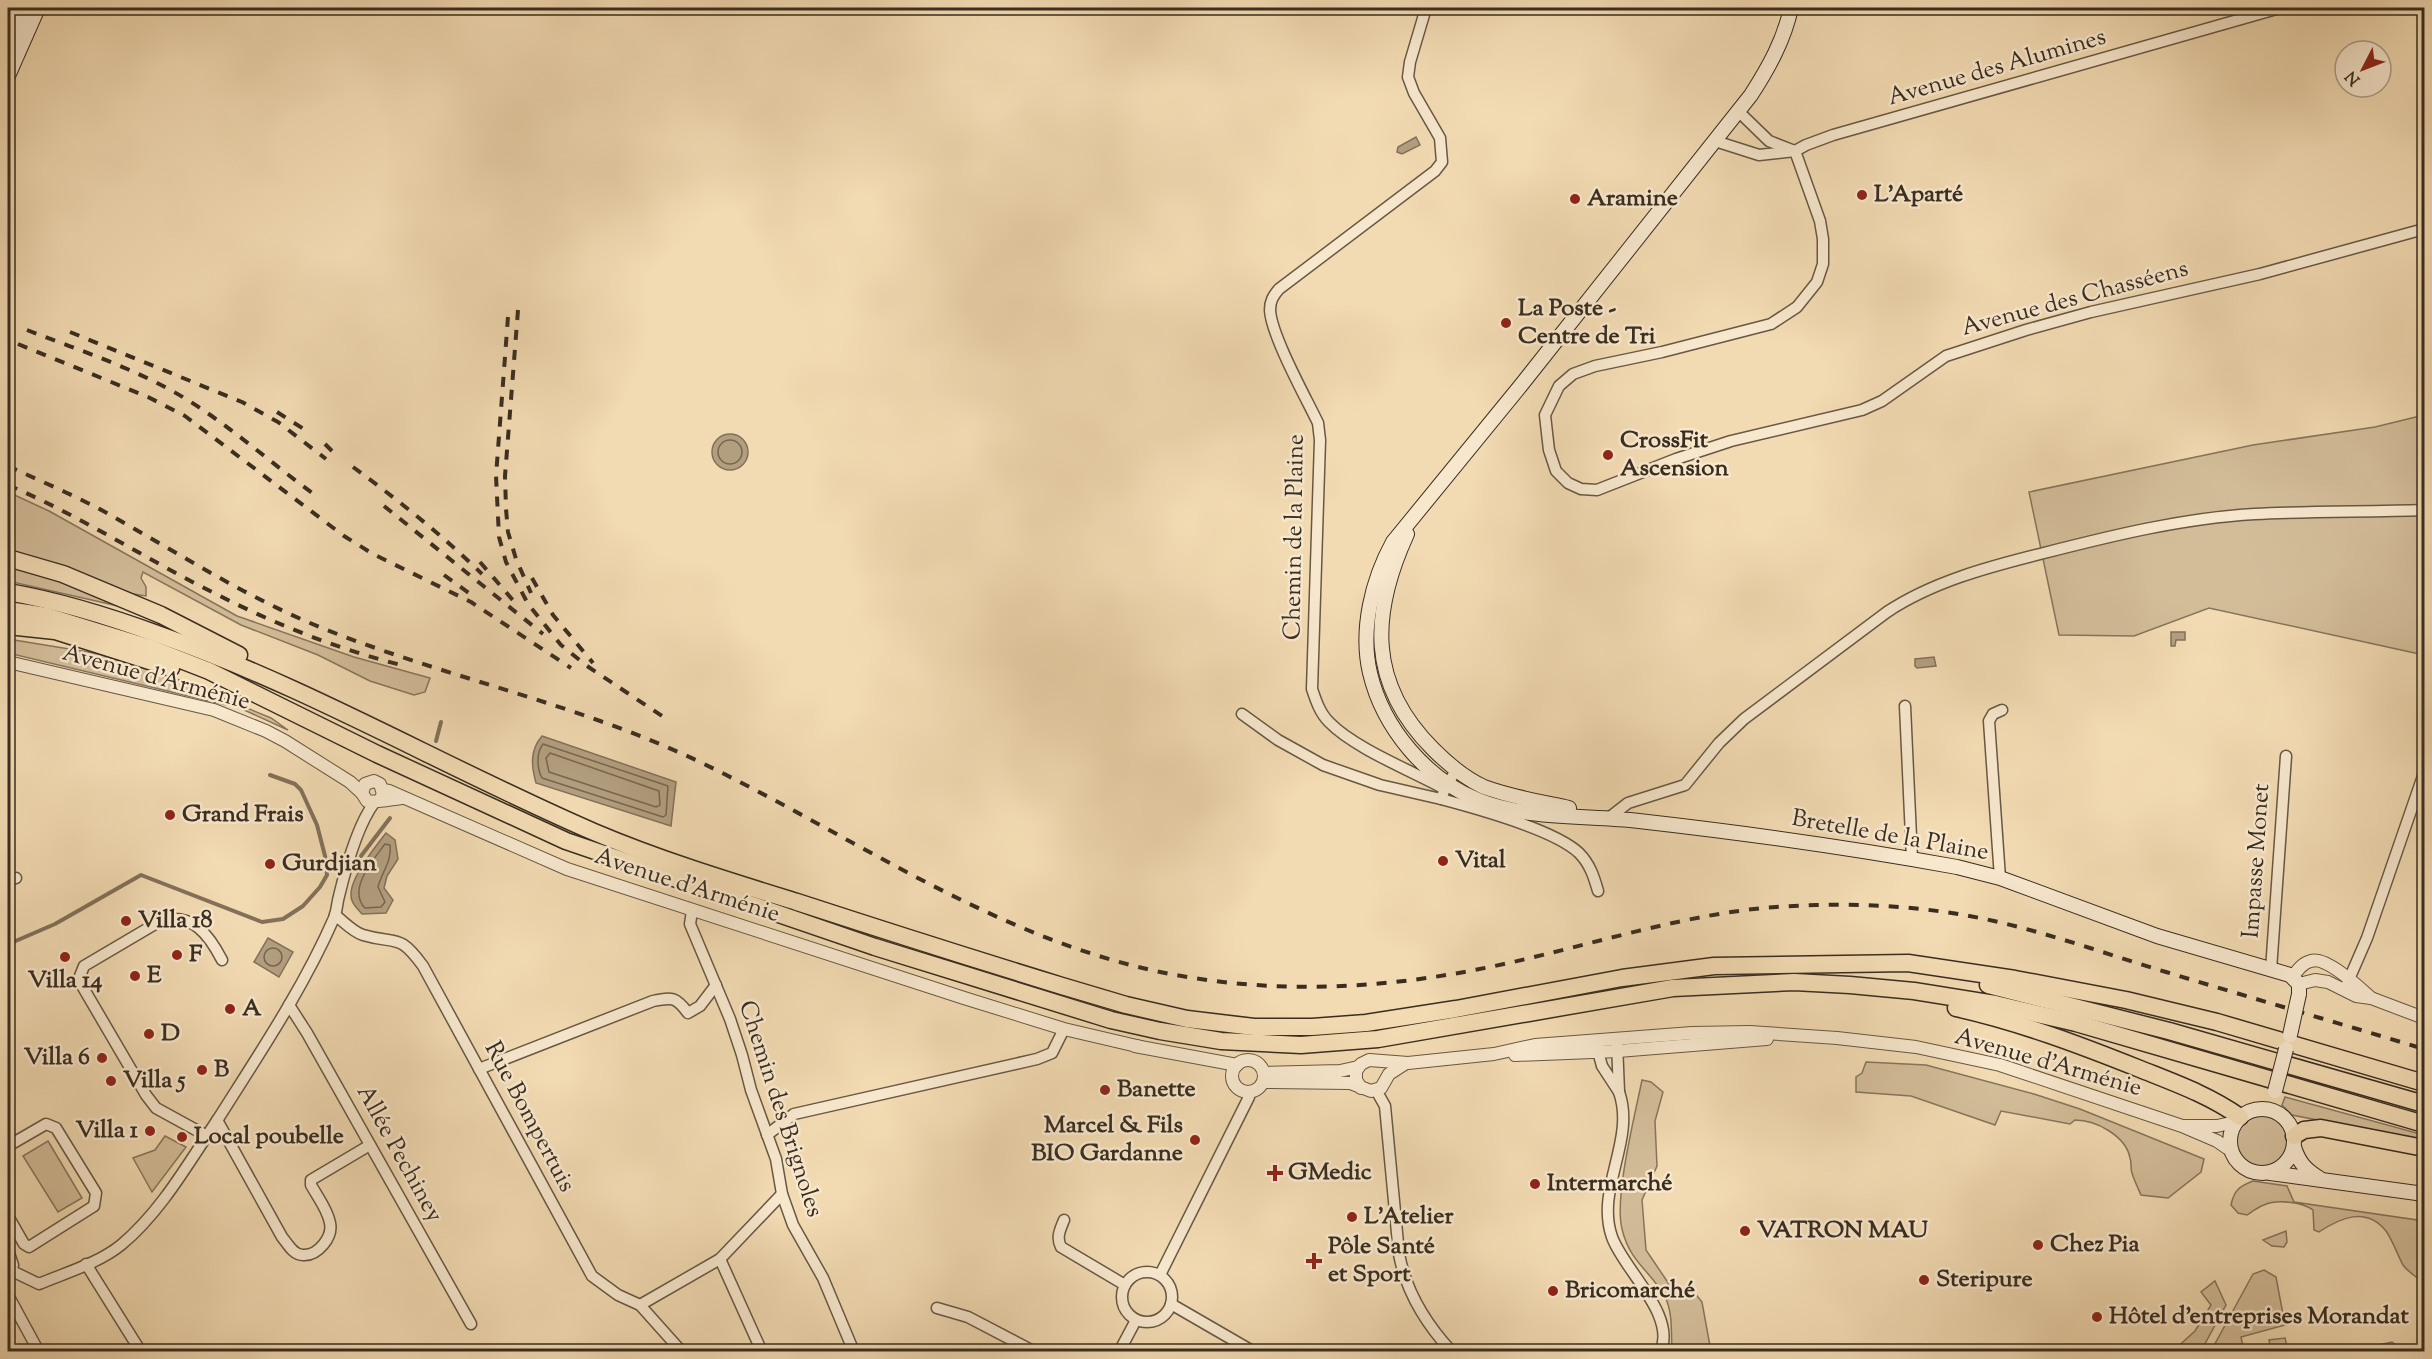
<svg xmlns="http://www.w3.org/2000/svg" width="2432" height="1359" font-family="'Sorts Mill Goudy',serif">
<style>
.green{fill:#d3bd99;stroke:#86755c;stroke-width:1.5}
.water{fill:#b39f80;stroke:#82715a;stroke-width:1.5}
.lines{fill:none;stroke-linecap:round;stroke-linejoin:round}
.shore{stroke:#766650;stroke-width:1.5}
.stream{stroke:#82715a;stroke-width:4}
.minor-casing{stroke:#675844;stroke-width:13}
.tertiary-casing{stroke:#675844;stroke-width:14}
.secondary-casing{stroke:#392d20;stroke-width:16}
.trunk-casing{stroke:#392d20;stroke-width:19}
.minor{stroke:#f7e7cd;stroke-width:10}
.tertiary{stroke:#f7e7cd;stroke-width:12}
.secondary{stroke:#f7e7cd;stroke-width:14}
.trunk{stroke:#f2dab2;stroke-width:16}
.rail{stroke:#392d20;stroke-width:4;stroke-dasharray:10 10;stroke-linecap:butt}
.secondary-bridge-casing{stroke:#392d20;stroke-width:16;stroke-linecap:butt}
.secondary-bridge{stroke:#f7e7cd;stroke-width:14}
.poi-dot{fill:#8f2418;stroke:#f7e7cd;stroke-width:2}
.labels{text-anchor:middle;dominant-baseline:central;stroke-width:5;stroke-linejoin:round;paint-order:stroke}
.street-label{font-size:24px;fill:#392d20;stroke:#f7e7cd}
.poi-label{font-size:24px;font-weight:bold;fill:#392d20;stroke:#f7e7cd;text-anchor:start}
</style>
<rect width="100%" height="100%" fill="#f2dab2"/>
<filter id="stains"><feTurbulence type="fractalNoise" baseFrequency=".00333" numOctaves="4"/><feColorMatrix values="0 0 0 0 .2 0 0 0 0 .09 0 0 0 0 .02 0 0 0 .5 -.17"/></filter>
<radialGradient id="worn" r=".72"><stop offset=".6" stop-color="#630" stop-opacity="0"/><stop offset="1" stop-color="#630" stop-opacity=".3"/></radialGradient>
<g class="green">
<polygon points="2424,415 2424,655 2209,608 2134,636 2059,635 2029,492 2253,445 2375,427"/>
<polygon points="8,492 49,511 237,616 354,657 430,678 425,692 414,695 370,681 318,655 241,625 143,572 141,578 146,587 146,596 133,594 8,552"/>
<polygon points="8,565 55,578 131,609 8,581"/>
<polygon points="8,639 100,654 160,672 271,718 288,730 231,704 226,705 8,653"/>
<path d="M1866 1062 1926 1065 2034 1094 2080 1109 2204 1159 2201 1172 2168 1198 2141 1195C2138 1188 2134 1180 2132 1173 2130 1168 2132 1163 2130 1158 2126 1136 2096 1120 2075 1120L2070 1124 2001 1111 1995 1125 1911 1096 1856 1092V1077L1862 1073Z"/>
<path d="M1642 1080 1651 1082 1663 1092 1655 1121 1657 1166 1642 1200 1646 1250 1673 1290 1694 1292 1702 1302 1710 1346 1708 1351H1672C1671 1335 1673 1312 1665 1297 1651 1271 1630 1263 1622 1229 1614 1197 1635 1115 1642 1080Z"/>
<polygon points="2285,1097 2424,1135 2424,1141 2292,1115 2282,1105"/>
<circle cx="2261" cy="1141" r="26"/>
<polygon points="165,1136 186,1147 152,1192 133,1158 155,1150"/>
<polygon points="48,1141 82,1198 58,1212 23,1156"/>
<path d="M2253 1181 2287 1186 2294 1202 2424 1221V1283C2418 1278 2408 1272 2403 1265 2397 1254 2393 1241 2386 1231 2366 1206 2340 1218 2319 1232L2314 1230 2313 1210C2302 1202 2277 1199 2264 1205 2258 1207 2253 1211 2247 1215L2238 1213 2231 1205C2234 1190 2240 1186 2253 1181Z"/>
<polygon points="2286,1231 2287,1242 2284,1247 2272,1246 2263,1240"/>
<polygon points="2264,1270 2276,1277 2285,1325 2241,1337 2244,1351 2211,1351 2253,1274"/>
<polygon points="2215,1281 2226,1305 2201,1351 2173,1351 2195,1331 2211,1305 2201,1292"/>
<polygon points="2285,1338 2288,1351 2271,1351 2269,1340"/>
<polygon points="2392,1342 2400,1348 2398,1351 2369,1351 2368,1347"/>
</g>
<g class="water">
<polygon points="1416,137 1420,145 1402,154 1397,152 1398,147"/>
<circle cx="730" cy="452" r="18"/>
<polygon points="2171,632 2185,632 2185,640 2176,640 2175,646 2171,646"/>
<polygon points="1934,657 1936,666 1917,668 1915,666 1915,659"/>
<path d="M542 736 676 782 671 826 536 783C531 765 530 750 542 736Z"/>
<path d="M386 833 395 840 398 859 387 876 384 888 393 900 386 913 362 914C357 908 350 902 351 894 351 877 375 847 386 833Z"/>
<polygon points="268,938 293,952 279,977 254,962"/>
</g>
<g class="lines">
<g class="shore">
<circle cx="730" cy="452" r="12"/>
<path d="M543 744 668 786 666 815 663 817 542 778C537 769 536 753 543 744Z"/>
<polygon points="550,753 659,791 660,805 656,807 549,772 546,758"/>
<path d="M385 844 390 845C392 862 382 871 378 887L385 902 381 907 365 908C347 890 373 860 385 844Z"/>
<circle cx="273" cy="957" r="9"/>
</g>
<g class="stream">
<polyline points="436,741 441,722"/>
<polyline points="361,856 390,818"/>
<polyline points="11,943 55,924 141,875 262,922 283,919 303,906 320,887 327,875 325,856 317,825 301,790 295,784 270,775"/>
</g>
<g class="minor-casing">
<g id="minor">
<path d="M1426 8 1410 62 1408 77 1414 93 1440 138 1442 162 1435 171 1279 289C1273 296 1270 301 1270 310 1271 335 1306 398 1318 423L1320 440 1312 689C1316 701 1320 713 1329 722 1354 748 1412 771 1445 789L1456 770"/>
<polyline points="1738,111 1769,141 1792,150"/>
<polyline points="1715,141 1759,155 1795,151 1806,145 1833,135 2280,8"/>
<polyline points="1795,151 1820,221 1823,239 1823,264 1817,282 1797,307 1771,324 1662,352 1595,366 1573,374 1559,386 1545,415 1547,433 1549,450 1556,471 1568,483 1581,489 1597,490 1676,459 1731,441 1862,410 1882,401 1946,356 2026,330 2091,312 2260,274 2424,229"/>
<polyline points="1905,706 1912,859"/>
<polyline points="1242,714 1278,740 1323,765 1380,785 1441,799 1445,789"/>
<path d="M1441 799C1475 808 1555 830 1579 853 1590 864 1594 877 1598 891"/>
<path d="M1610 817 1628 803 1685 785 1719 743 1744 719 1887 612C1932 582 1988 567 2040 554 2110 536 2183 518 2255 514 2312 511 2368 512 2424 510"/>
<polyline points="2000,878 1989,721 1993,714 2002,710"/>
<polyline points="8,880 16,878"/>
<polyline points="692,911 690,924 730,1019 742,1055 751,1090 776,1159 782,1194 793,1225 823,1278 854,1352"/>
<path d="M335 915C343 921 353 932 363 935 397 945 398 932 423 966L592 1276 618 1295 640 1305 682 1352"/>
<polyline points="2271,970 2286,756"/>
<polyline points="2347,984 2367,938 2424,773"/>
<polyline points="289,1005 307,1033 471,1324"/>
<polyline points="1596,1044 1602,1066 1619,1092 1617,1043"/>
<path d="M479 1069 653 1001C673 997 676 997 688 1013L700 1006 716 985"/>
<path d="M1376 1090 1385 1106 1399 1254C1406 1292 1426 1324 1452 1352"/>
<path d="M1619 1092C1636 1140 1595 1189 1612 1237 1623 1269 1678 1316 1660 1352"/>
<path d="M217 1120 282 1237C288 1244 293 1255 303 1255 318 1256 333 1237 330 1223 328 1210 317 1196 311 1185V1180L370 1145"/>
<polyline points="767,1135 794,1114 1037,1059 1052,1053 1064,1029"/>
<path d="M207 1136 156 1108 146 1095 81 984 80 976 84 966 162 920C193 913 209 935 222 960"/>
<polyline points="8,1146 46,1124 56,1128 96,1193 94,1206 29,1247 24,1244 8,1216"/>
<path d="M1064 1220C1060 1230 1056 1237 1061 1247L1125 1285"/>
<polyline points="8,1250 13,1265 8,1278"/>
<polyline points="720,1259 762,1352"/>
<polyline points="86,1264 141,1352"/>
<path d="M12 1271 39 1284C65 1273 99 1263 121 1245 161 1212 189 1162 218 1119 259 1054 303 989 334 918 337 911 337 903 339 896 346 867 357 826 374 803"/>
<circle cx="1147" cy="1297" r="25"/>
<polyline points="1160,1275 1249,1097"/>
<polyline points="8,1295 39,1352"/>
<polyline points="1171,1304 1254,1352"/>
<polyline points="640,1305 720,1259 782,1194"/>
<polyline points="937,1308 968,1317 1035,1352"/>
<polyline points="1119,1352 1136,1320"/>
</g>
</g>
<g class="tertiary-casing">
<g id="tertiary">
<polyline points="8,662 214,710 266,731 285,741 350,782 362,793"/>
<polyline points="383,790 389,791 567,869 964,998 1064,1029 1141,1047"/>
<path d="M380 800 383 794 380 784 374 781 365 784 362 793 367 801C376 803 392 799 402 798"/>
<path d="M2293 976C2298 970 2302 963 2311 961 2326 956 2360 988 2371 998"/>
<polyline points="2299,984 2315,980 2328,982 2356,996 2371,998 2424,1018"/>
<polyline points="1135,1046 1237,1065"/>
<polyline points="1515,1055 1618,1051 1767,1039"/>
<circle cx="1248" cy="1076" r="16"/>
<polyline points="1265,1073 1340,1071 1358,1067"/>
<polyline points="1264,1082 1350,1083 1371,1091 1381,1088 1389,1074 1406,1063"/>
<polyline points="1361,1088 1356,1080 1356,1071 1361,1064 1369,1060 1408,1063 1494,1054 1535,1045 1692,1033 1750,1032 1837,1038 1916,1047 2000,1065 2182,1126 2217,1141 2230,1150"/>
<polyline points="2183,1126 2217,1126 2235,1122"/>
</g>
</g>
<g class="secondary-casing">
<g id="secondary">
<path d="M1791 8C1784 40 1769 67 1751 95L1522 384 1393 542C1372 580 1360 630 1370 673 1383 728 1426 779 1478 800 1528 820 1587 815 1639 821 1745 833 1852 848 1957 867L2000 878 2157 936 2290 975 2299 984V994"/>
<polyline points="8,46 24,8"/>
<polyline points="8,76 38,8"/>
<path d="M1407 534C1371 613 1367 683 1433 749 1448 764 1464 778 1484 787 1511 797 1541 802 1569 808"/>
<circle cx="2262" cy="1141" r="32"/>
<path d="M2294 1147C2299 1163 2306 1170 2319 1178"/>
<polyline points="2270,1173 2424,1194"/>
</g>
</g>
<g class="trunk-casing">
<g id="trunk">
<polyline points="8,558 63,574 161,615 239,655"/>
<path d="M8 592C60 601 111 617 160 635 310 688 448 769 594 832 660 860 729 881 797 902 886 931 974 959 1062 986L1126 1005 1187 1019 1254 1027H1312L1366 1023 1456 1009 1622 978 1714 966 1908 963 2015 979 2126 1000 2217 1022 2424 1083"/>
<polyline points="8,610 46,616 150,648 209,671 377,754 566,841 875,947 1111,1020 1160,1031 1221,1041 1301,1045 1378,1039 1673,988 1794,982 1850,985 1914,991 1995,1004 2076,1023 2424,1124"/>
<polyline points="8,626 55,631 171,668"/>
<polyline points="1988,985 2169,1031 2424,1104"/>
<path d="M1956 1008C2019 1022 2080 1045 2140 1069 2175 1083 2209 1095 2240 1117"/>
<polyline points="2294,1136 2304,1130 2321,1128 2424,1148"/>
</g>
</g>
<use href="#minor" class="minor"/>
<use href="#tertiary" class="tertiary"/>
<use href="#secondary" class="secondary"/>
<use href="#trunk" class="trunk"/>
<g class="rail">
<polyline points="518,310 505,476 506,509 508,532 516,559 531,593"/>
<polyline points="508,317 496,476 499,537 506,562 528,604 561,645 587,666 668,720"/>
<path d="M27 330C81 351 137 369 186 399 233 428 273 465 318 497"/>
<polyline points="70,332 242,402 278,422 326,459"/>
<polyline points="18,344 148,397 185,416 344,536 373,554 471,602 571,668"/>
<polyline points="277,412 310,433"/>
<polyline points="325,444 332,451"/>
<path d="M8 466C42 482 79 497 112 516 183 556 251 600 327 630 451 679 582 705 702 763 863 841 1013 951 1194 978 1301 995 1407 986 1513 962 1597 943 1690 913 1776 907 1849 902 1923 905 1994 921 2052 934 2109 955 2166 972 2252 998 2338 1023 2424 1049"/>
<path d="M353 467C398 500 442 535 482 574"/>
<path d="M8 485C81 516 147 560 218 595 277 625 340 650 405 666"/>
<polyline points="384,506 543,634"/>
<polyline points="480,562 517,605"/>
<polyline points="444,575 473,596"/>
<polyline points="532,578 553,615 593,663"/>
</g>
<g class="secondary-bridge-casing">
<g id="secondary-bridge">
<polyline points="2290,1035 2299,994"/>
<polyline points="2275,1091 2286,1049"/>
</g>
</g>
<use href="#secondary-bridge" class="secondary-bridge"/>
</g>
<g class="poi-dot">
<circle cx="1862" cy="195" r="6"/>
<circle cx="1575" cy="199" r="6"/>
<circle cx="1506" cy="323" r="6"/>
<circle cx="1608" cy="455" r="6"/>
<circle cx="170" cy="815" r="6"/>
<circle cx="1443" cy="861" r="6"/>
<circle cx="270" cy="864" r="6"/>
<circle cx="126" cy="921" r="6"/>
<circle cx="177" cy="955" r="6"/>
<circle cx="65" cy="957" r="6"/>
<circle cx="135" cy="976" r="6"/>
<circle cx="230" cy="1009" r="6"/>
<circle cx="149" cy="1034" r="6"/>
<circle cx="102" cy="1058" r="6"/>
<circle cx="202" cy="1070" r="6"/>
<circle cx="111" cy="1081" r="6"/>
<circle cx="1105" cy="1090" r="6"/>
<circle cx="150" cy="1131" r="6"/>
<circle cx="182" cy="1137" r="6"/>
<circle cx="1195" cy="1140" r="6"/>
<path d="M1272 1164h6v6h6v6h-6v6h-6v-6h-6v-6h6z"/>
<circle cx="1535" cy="1184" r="6"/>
<circle cx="1352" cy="1217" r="6"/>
<circle cx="1745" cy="1231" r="6"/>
<circle cx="2038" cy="1245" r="6"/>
<path d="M1311 1252h6v6h6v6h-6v6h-6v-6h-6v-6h6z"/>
<circle cx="1924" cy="1280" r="6"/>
<circle cx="1553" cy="1291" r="6"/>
<circle cx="2097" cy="1317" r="6"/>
</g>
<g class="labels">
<g class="street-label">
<text transform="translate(1997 68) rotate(-16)">Avenue des Alumines</text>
<text transform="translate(2075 299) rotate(-15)">Avenue des Chasséens</text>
<text transform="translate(1295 537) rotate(-89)">Chemin de la Plaine</text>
<text transform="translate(156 678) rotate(15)">Avenue d'Arménie</text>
<text transform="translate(1890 836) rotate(10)">Bretelle de la Plaine</text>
<text transform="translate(2257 861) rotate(-86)">Impasse Monet</text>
<text transform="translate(687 886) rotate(18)">Avenue d'Arménie</text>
<text transform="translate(2048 1063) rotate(16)">Avenue d'Arménie</text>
<text transform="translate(780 1109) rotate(72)">Chemin des Brignoles</text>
<text transform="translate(529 1117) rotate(62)">Rue Bompertuis</text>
<text transform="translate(399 1154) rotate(61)">Allée Pechiney</text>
</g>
<g class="poi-label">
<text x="1874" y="195">L'Aparté</text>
<text x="1587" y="199">Aramine</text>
<text x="1518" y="309">La Poste -<tspan x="1518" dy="28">Centre de Tri</tspan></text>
<text x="1620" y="441">CrossFit<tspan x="1620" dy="28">Ascension</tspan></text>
<text x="182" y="815">Grand Frais</text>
<text x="1455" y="861">Vital</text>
<text x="282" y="864">Gurdjian</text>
<text x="138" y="921">Villa 18</text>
<text x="189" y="955">F</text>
<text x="147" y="976">E</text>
<text x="65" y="981" text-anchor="middle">Villa 14</text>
<text x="242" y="1009">A</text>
<text x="161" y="1034">D</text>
<text x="90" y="1058" text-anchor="end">Villa 6</text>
<text x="214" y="1070">B</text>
<text x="123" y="1081">Villa 5</text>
<text x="1117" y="1090">Banette</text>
<text x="1183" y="1126" text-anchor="end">Marcel &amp; Fils<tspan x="1183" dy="28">BIO Gardanne</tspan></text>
<text x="138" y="1131" text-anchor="end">Villa 1</text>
<text x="194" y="1137">Local poubelle</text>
<text x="1288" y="1173">GMedic</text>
<text x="1547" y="1184">Intermarché</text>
<text x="1364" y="1217">L'Atelier</text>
<text x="1757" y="1231">VATRON MAU</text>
<text x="2050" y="1245">Chez Pia</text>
<text x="1328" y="1247">Pôle Santé<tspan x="1328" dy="28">et Sport</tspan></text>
<text x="1936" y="1280">Steripure</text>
<text x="1565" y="1291">Bricomarché</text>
<text x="2109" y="1317">Hôtel d'entreprises Morandat</text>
</g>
</g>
<rect width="2432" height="1359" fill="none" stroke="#f2dab2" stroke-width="30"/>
<rect x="9" y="9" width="2414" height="1341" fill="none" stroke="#392d20" stroke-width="3"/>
<rect x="15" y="15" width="2402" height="1329" fill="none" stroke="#392d20" stroke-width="1.5"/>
<g transform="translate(2363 69) rotate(228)"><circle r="28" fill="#f7e7cd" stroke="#ab9d88" stroke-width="1.5"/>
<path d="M0-4.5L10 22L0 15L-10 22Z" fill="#8f2418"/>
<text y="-9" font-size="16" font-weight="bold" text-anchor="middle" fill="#392d20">N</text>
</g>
<rect width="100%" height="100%" filter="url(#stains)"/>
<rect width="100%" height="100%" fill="url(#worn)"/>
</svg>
